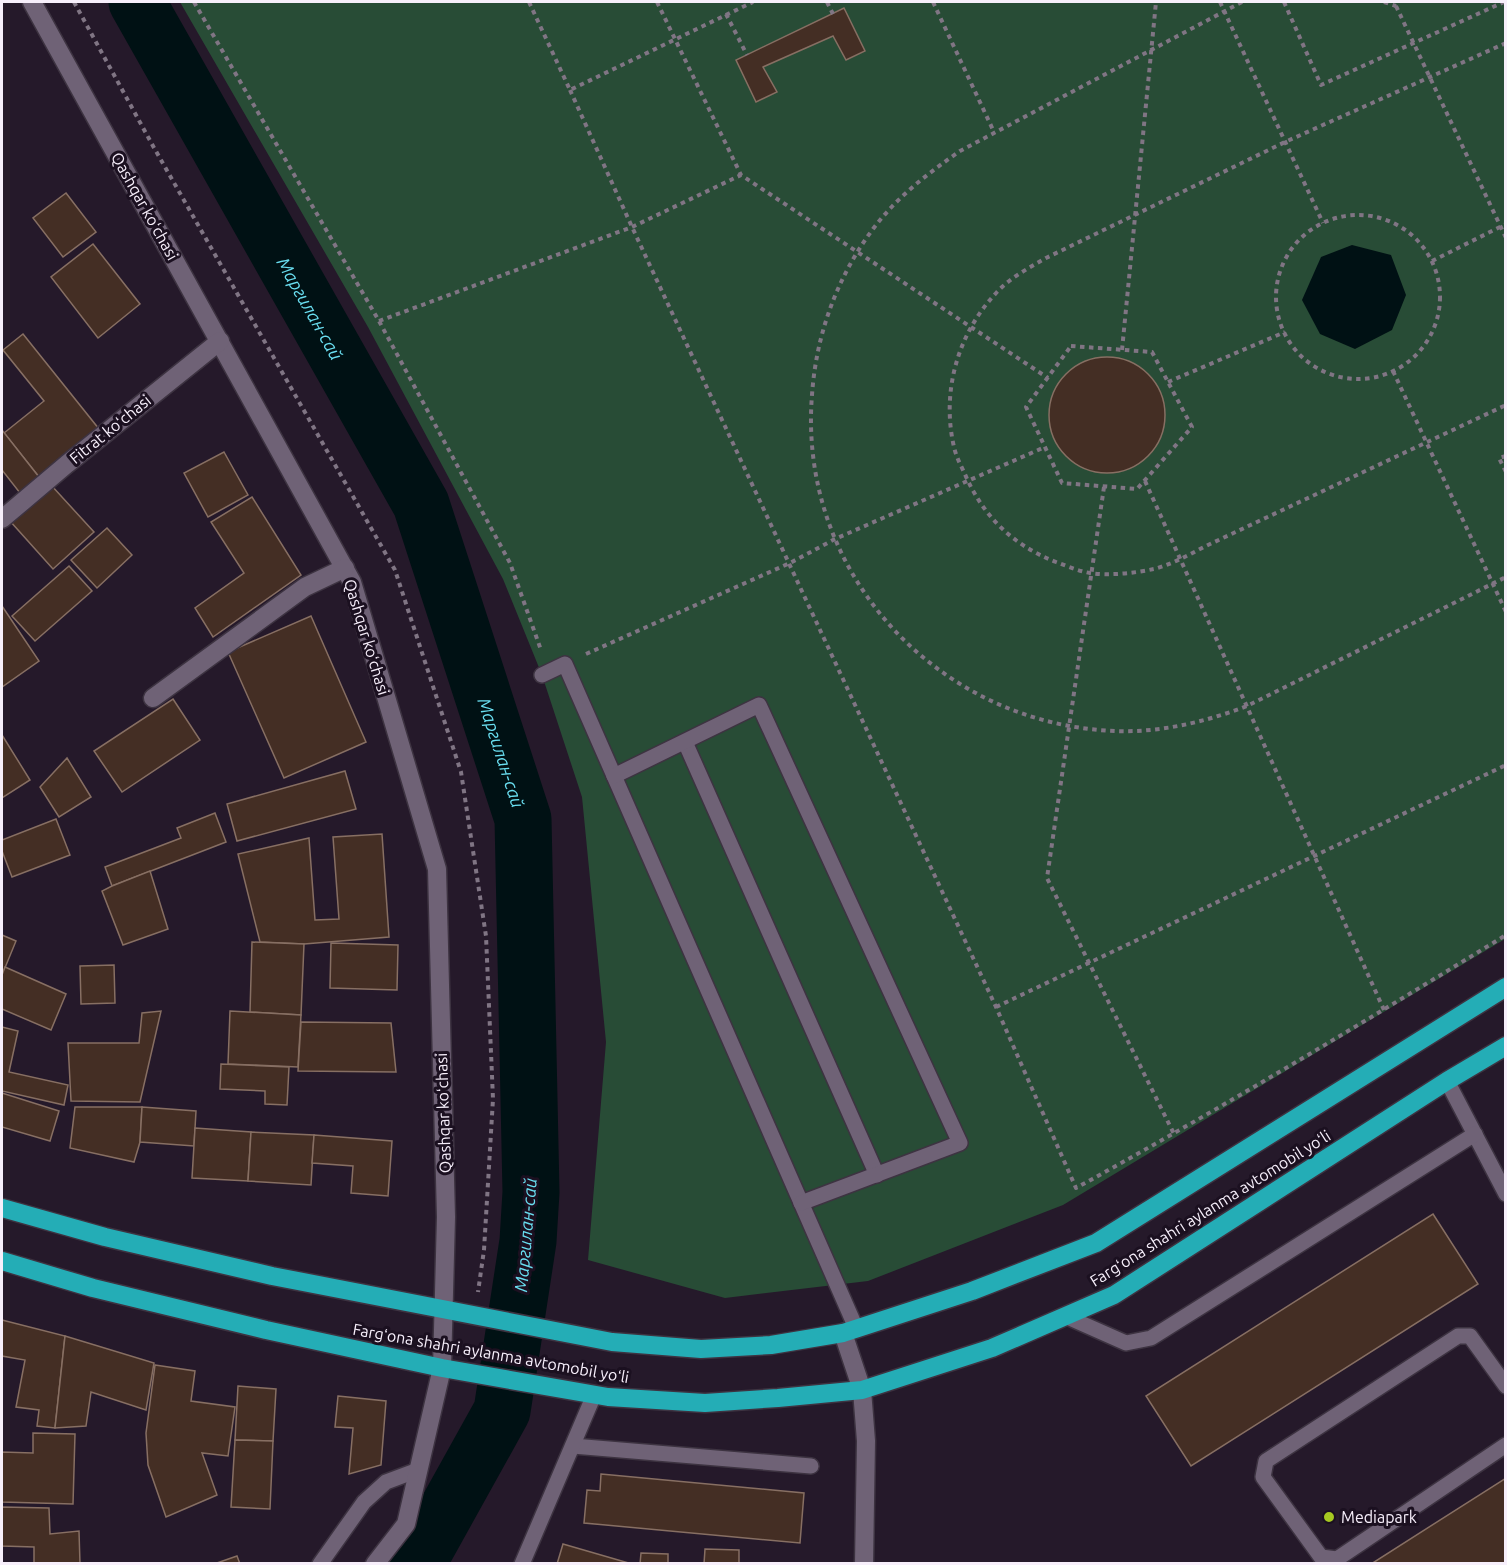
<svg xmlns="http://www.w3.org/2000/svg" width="1507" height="1565" font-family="Ubuntu,sans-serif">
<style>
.green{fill:#284c36}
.water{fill:#001114}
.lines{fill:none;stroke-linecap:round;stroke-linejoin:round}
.river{stroke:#001114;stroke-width:57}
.building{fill:#442e24;stroke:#876f63;stroke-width:1.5}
.lane-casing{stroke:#3d3341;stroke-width:18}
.street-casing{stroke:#3d3341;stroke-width:21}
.secondary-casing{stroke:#3d3341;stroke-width:21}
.highway-casing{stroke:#3d3341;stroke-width:21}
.path{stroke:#807584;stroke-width:4;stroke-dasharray:4.5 4.5;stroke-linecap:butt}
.lane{stroke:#6f6276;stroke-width:15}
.street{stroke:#6f6276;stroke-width:18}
.secondary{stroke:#6f6276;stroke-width:18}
.highway{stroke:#24adb6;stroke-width:18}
.poi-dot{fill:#a6c821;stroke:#1b1020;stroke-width:2}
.labels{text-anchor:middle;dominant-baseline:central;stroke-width:6;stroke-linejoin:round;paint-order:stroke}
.street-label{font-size:16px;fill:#f7effb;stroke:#1b1020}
.poi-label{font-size:16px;fill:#f7effb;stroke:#1b1020;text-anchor:start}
.water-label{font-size:18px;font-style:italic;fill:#69def0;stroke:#1b1020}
</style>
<rect width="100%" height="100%" fill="#25192a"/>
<polygon class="green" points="180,2 1505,2 1505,939 1063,1205 868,1281 725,1298 588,1260 606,1042 582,797 542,675 503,579 368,327"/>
<polygon class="water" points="1352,245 1391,255 1406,295 1392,330 1355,349 1320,334 1302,300 1321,257"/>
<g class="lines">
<path class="river" id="s1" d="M137 2 421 504 523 819 531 1192 528 1241 502 1411 417 1564"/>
</g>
<g class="building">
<polygon points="844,8 865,51 846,60 833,36 763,67 777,92 756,102 736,60"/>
<polygon points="66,193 96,232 63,257 33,218"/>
<polygon points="93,244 140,304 98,338 51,277"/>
<polygon points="23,334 99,429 39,477 4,433 44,401 3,350"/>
<circle cx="1107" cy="415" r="58"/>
<polygon points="2,430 39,477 20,493 2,470"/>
<polygon points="224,452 248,495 208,517 184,473"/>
<polygon points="51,485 94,532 53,569 10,521"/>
<polygon points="252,497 301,575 213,637 195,608 244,573 211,522"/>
<polygon points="107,528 132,555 97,588 71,560"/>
<polygon points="69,566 92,591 35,641 12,616"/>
<polygon points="2,606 39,661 2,687"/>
<polygon points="311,616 366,742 284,778 228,652"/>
<polygon points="173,699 200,740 122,792 94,751"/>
<polygon points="2,735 30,780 2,798"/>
<polygon points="67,758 91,797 59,817 40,787"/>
<polygon points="345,771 356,809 237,841 227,804"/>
<polygon points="215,813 226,842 112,886 105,867 181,838 177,828"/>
<polygon points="56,819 70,855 12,877 2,851 2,840"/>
<polygon points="382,834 389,937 304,944 260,942 238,854 309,838 315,920 339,919 333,837"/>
<polygon points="150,871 168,929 123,945 102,891 112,886"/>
<polygon points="2,935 16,941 2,975"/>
<polygon points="252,942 304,944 301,1015 250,1012"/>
<polygon points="331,943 398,945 397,990 330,988"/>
<polygon points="114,965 115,1003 81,1004 80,966"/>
<polygon points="5,967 66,994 51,1030 2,1009 2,975"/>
<polygon points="161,1011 140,1102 71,1101 68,1043 139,1043 142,1013"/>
<polygon points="230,1011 301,1015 298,1067 228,1064"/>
<polygon points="301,1022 391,1023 396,1072 298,1071"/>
<polygon points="2,1027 18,1031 9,1072 68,1085 64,1105 2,1091"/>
<polygon points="221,1064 289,1067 287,1105 265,1104 265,1091 220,1089"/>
<polygon points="2,1093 59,1111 50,1141 2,1127"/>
<polygon points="75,1107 142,1107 140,1142 134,1162 70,1148"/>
<polygon points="142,1107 196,1111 194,1146 140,1142"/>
<polygon points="195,1128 251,1132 248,1181 192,1178"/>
<polygon points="251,1132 314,1135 311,1185 248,1181"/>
<polygon points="314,1135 392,1141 388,1196 351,1193 353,1166 312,1163"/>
<polygon points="1433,1214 1478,1284 1191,1466 1146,1396"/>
<polygon points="2,1320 65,1336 55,1428 37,1426 39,1410 16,1407 25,1360 2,1356"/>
<polygon points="65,1336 154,1363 146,1410 91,1392 86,1426 55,1428"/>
<polygon points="155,1365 195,1371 191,1401 235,1407 228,1456 202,1453 217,1495 166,1517 148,1465 146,1433"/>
<polygon points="238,1386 276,1389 273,1441 235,1440"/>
<polygon points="338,1396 386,1401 381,1465 349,1474 353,1428 335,1427"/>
<polygon points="33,1433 75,1434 73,1504 2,1502 2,1452 33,1453"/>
<polygon points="235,1440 273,1441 270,1509 231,1507"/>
<polygon points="601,1474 804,1493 800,1543 584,1523 587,1490 600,1491"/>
<polygon points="1506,1478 1506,1564 1371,1564"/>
<polygon points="2,1507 49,1508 50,1534 79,1531 80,1564 34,1564 34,1547 2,1546"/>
<polygon points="563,1544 632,1564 557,1564"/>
<polygon points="705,1549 739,1550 739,1564 704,1564"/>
<polygon points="641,1553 668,1554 668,1564 640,1564"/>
<polygon points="237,1556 240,1564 214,1564"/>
</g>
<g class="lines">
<g class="lane-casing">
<g id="lane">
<polyline points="542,675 565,664 856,1328"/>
<polyline points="685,742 877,1175"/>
<polyline points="614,776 759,705 960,1143 801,1203"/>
<polyline points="1447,1081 1506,1194"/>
<polyline points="1065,1316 1126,1343 1151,1338 1475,1134"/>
<polyline points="1506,1386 1470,1336 1458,1336 1266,1461 1263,1477 1321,1557 1337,1559 1506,1445"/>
<polyline points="573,1446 811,1466"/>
<polyline points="320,1564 364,1502 386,1482 418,1470"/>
<polyline points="522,1564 594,1395"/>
</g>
</g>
<g class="street-casing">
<g id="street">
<polyline points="32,2 352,582 437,869 446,1217 442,1368 406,1524 375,1564"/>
<polyline points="2,519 67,464 220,341"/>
<polyline points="153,698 305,587 345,568"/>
</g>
</g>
<g class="secondary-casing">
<polyline id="secondary" points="843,1333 862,1390 866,1441 864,1564"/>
</g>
<g class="highway-casing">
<g id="highway">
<polyline points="2,1208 105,1237 272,1276 612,1342 701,1349 771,1345 843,1333 972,1291 1096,1243 1506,987"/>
<polyline points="2,1261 93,1288 266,1330 442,1368 608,1397 705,1403 778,1398 862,1390 992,1348 1114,1295 1447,1081 1506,1046"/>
</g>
</g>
<g class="path">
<polyline points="74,2 153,146 395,570 461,772 486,936 493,1099 484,1250 478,1292"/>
<polyline points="194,2 379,321 510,563 541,650"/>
<polyline points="529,2 570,90 753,2"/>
<polyline points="657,2 741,175 1048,378"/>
<polyline points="827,2 833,14"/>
<polyline points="933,2 994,132"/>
<polyline points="1220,2 1323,223"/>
<path d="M1242 2 960 151C927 174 897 197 873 229 837 277 816 335 812 395 798 567 929 715 1099 730 1150 735 1200 724 1247 706L1506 577"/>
<polyline points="1284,2 1321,85 1504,2"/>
<polyline points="1384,2 1396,6 1398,2"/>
<polyline points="1396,6 1506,238"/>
<polyline points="726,14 747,55"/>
<path d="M1506 43 1285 142 1046 258C1029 268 1011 277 997 292 958 333 941 391 954 447 956 456 960 464 964 472 982 515 1012 545 1056 562 1067 566 1078 571 1090 573 1109 576 1135 573 1154 569 1173 564 1190 554 1208 545L1506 405"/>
<path d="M570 90 632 227 996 1007 1076 1188C1222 1108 1364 1022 1506 935"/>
<circle cx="1358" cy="297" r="82"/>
<polyline points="1432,261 1506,224"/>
<polyline points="379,321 632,227 741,175"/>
<polygon points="1071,346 1152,352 1192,427 1137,489 1062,483 1026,407"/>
<polyline points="1122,350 1156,2"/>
<polyline points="1393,371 1506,612"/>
<polyline points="1168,382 1285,332"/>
<polyline points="1506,456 1499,458 1506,472"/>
<polyline points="1145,481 1384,1010"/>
<polyline points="1104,487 1047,878 1174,1134"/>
<polyline points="586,654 790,563 835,539 1045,447"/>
<polyline points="996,1007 1506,765"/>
</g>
<use href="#lane" class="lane"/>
<use href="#street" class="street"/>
<use href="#secondary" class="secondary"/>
<use href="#highway" class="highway"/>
</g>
<circle class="poi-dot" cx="1329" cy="1517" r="6"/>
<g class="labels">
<g class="street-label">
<text transform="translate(145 206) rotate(61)">Qashqar koʻchasi</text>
<text transform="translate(110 429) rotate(-39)">Fitrat koʻchasi</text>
<text transform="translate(367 637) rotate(73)">Qashqar koʻchasi</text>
<text transform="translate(443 1113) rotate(-92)">Qashqar koʻchasi</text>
<text transform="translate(1210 1208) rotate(-32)">Fargʻona shahri aylanma avtomobil yoʻli</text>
<text transform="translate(491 1353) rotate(10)">Fargʻona shahri aylanma avtomobil yoʻli</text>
</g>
<g class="poi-label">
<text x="1341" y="1517">Mediapark</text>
</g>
<g class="water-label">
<text stroke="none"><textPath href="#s1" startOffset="352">Маргилан-сай</textPath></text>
<text stroke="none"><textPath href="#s1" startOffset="838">Маргилан-сай</textPath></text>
<text transform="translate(525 1235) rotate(-85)">Маргилан-сай</text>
</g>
</g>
<rect width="1507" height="1565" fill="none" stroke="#f7effb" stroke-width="6"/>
</svg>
